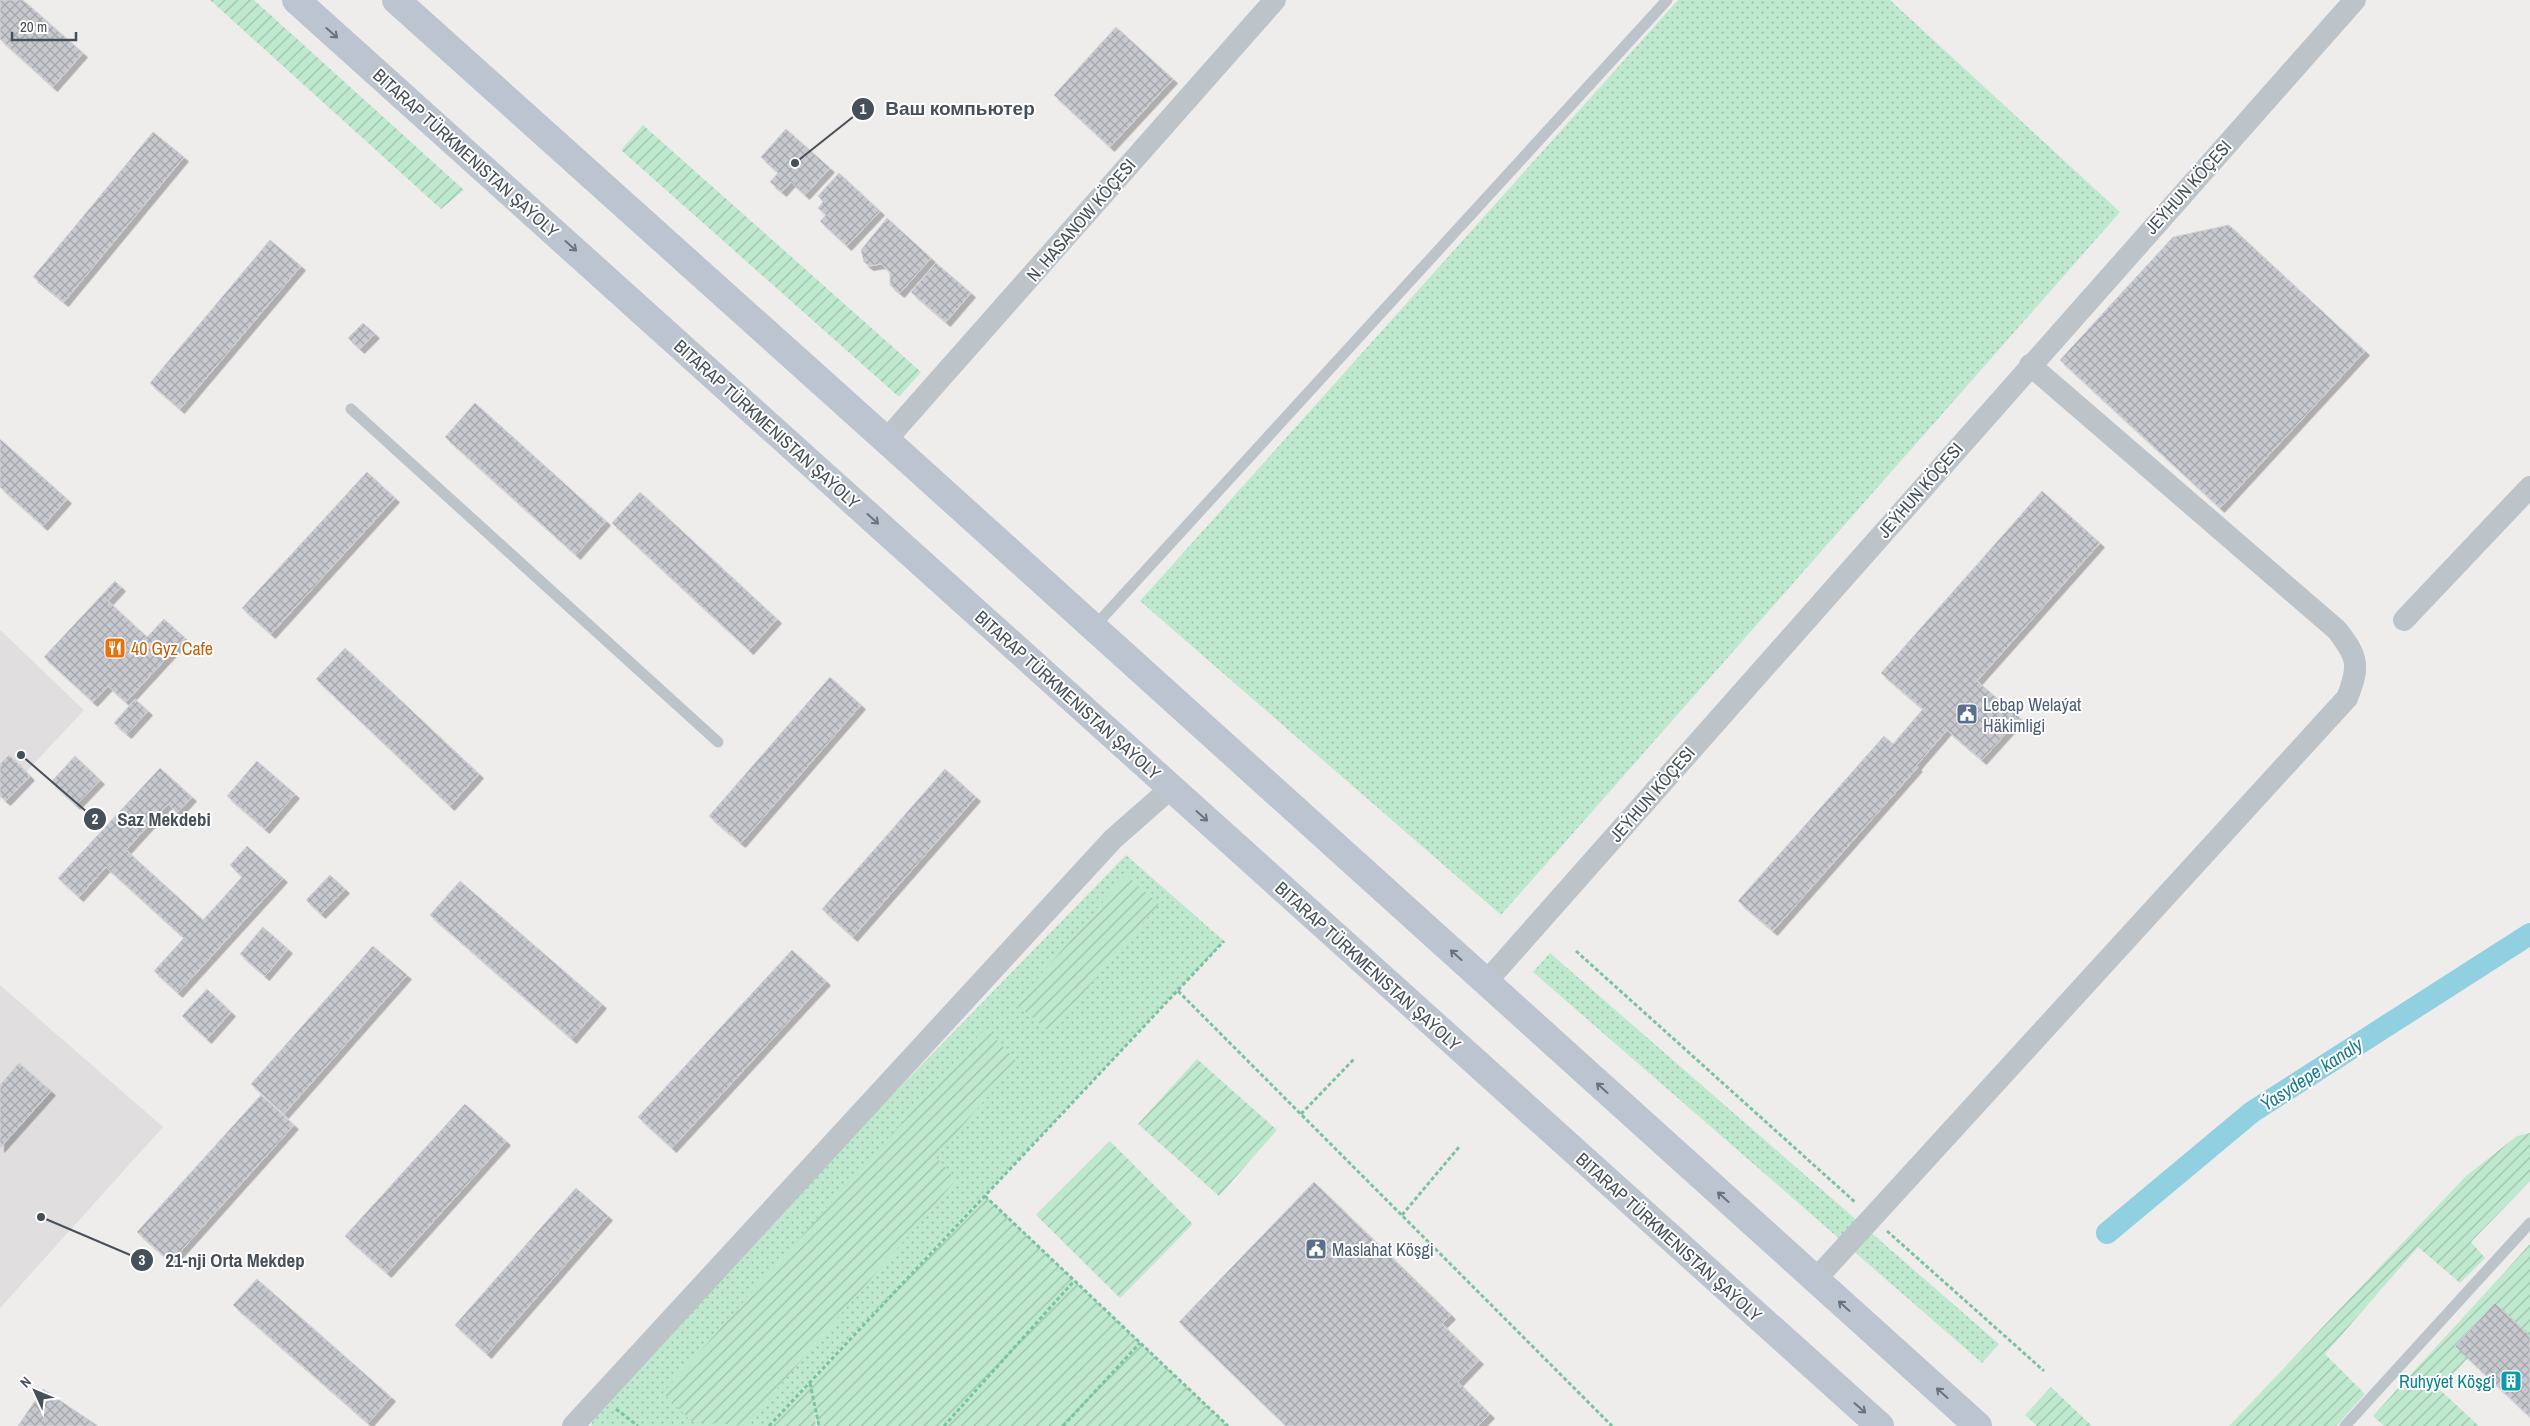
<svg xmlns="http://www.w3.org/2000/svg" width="2530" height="1426" font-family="'Archivo Narrow',sans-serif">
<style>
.education{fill:#e0dede}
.park{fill:url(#park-dots)}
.garden{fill:url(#garden-furrows)}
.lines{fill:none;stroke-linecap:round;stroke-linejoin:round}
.canal{stroke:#90d0e1;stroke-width:22}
.building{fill:url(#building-cross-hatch);stroke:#d1d3d7;filter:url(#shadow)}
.path{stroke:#7bc3a0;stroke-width:3;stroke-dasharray:4 2.5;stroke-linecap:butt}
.lane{stroke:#bcc4ca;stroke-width:11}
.street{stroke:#bcc4ca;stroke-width:22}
.secondary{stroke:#bcc5cf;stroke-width:28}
.oneway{stroke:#6a737c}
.labels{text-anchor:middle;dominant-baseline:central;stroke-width:4;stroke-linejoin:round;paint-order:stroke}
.street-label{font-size:18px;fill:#475058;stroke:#fff}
.food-label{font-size:18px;fill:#c56008;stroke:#fff;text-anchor:start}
.service-label{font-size:18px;fill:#4e5e75;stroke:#fff;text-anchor:start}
.culture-label{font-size:18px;fill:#0d838f;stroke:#fff;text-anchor:end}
.water-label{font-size:19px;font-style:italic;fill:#1b7c96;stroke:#fff}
.leader{fill:none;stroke:#475058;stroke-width:2}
.callout-dot{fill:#475058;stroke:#fff;stroke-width:2}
.mark-label{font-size:15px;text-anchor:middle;font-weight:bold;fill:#fff}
.callout-label{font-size:19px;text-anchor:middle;font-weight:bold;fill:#475058;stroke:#fff;stroke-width:4;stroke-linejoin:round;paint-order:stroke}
</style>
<defs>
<pattern id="park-dots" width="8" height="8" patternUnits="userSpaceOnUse" patternTransform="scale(1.25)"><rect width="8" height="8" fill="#bfe9cf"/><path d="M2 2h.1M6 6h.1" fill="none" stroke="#9dbfab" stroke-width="1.8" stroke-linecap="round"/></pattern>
<pattern id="garden-furrows" width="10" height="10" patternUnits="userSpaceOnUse" patternTransform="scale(1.25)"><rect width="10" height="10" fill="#bfe9cf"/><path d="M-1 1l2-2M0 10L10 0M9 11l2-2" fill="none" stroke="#9dbfab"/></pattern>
<pattern id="building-cross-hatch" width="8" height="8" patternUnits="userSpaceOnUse" patternTransform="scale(1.25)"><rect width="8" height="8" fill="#c7c9cf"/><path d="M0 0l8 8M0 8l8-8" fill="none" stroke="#a3a6ab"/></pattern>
<filter id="shadow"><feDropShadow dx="4.5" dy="4.5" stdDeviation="0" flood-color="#0004"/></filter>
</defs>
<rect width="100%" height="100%" fill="#efecec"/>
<g class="education">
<polygon points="0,630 84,710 0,800"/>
<polygon points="0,985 163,1127 0,1308"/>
</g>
<g class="park">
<polygon points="1678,0 1890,0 2120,212 1501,915 1140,601"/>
<polygon points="1126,855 1224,941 768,1426 591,1426 600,1395"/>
<polygon points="1550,953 1999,1344 1982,1363 1533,972"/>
</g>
<g class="garden">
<polygon points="210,0 254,0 464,190 441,209"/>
<polygon points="643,125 921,372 899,397 621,150"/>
<polygon points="1126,875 1159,904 1050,1032 1016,1004"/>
<polygon points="986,1028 1017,1062 936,1157 956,1180 745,1426 691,1421 663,1393"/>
<polygon points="1197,1059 1277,1130 1219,1196 1138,1124"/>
<polygon points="2530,1133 2530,1181 2471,1242 2485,1258 2460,1283 2418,1247 2325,1354 2365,1394 2336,1426 2229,1426 2466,1176 2517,1136"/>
<polygon points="1110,1141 1193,1224 1120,1298 1036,1215"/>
<polygon points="985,1196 1228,1426 818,1426 814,1407 816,1426 769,1426"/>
<polygon points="2530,1244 2530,1366 2492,1332 2439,1389 2479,1426 2384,1426 2373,1416"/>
<polygon points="2051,1387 2092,1426 2037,1426 2025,1415"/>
</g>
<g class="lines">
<polyline class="canal" points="2107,1233 2252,1112 2530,934"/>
</g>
<g class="building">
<polygon points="0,0 23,0 83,53 53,87 0,39"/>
<polygon points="1116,27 1173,79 1110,147 1054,95"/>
<polygon points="786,129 830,168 805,195 791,182 782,192 770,182 778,173 761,157"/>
<polygon points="153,132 184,157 64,302 33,277"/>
<polygon points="839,173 880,211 847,246 820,221 826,215 818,208 823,202 818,196"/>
<polygon points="887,218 931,258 900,293 890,285 890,272 881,264 869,266 864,262 861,250"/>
<polygon points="2229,225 2365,351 2220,508 2060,360 2173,237"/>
<polygon points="270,240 301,266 180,409 150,383"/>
<polygon points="936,263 971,293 946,322 911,292"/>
<polygon points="363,323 375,334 360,349 348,338"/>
<polygon points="475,403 606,521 576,555 445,437"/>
<polygon points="0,439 67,499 43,526 0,487"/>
<polygon points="367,472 395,498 271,634 242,608"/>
<polygon points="2042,491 2100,543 1977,681 2020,718 1982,760 1947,730 1916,766 1918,767 1773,931 1738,901 1884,736 1893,744 1923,709 1881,673"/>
<polygon points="640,492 777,619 749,650 612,523"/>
<polygon points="115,581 121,587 108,601 147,637 164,619 185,638 126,702 108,686 93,702 44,657"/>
<polygon points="345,648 479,774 450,806 316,679"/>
<polygon points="830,677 861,705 741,843 709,816"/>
<polygon points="135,699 148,711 127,734 114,723"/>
<polygon points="9,755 30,776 6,801 0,796 0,764"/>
<polygon points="75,756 100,780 76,805 51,782"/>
<polygon points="257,761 295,794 265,829 227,796"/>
<polygon points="160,768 192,797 177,813 168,804 126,850 203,920 242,877 230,865 247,846 283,878 178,993 154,971 184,938 106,867 79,897 58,878"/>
<polygon points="945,769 976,797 853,937 822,909"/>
<polygon points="330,875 345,889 321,914 306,900"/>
<polygon points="460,881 602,1004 572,1039 430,915"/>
<polygon points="263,927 288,949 265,976 240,954"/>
<polygon points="373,946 407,975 284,1114 251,1084"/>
<polygon points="792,950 826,981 672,1148 638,1117"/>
<polygon points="207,989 231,1012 207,1039 182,1016"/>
<polygon points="19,1063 51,1091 0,1148 0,1085"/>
<polygon points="261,1095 294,1125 171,1262 137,1232"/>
<polygon points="465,1104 506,1141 387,1273 345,1236"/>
<polygon points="1314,1182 1451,1315 1442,1324 1479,1360 1458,1382 1490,1414 1478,1426 1286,1426 1179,1322"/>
<polygon points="576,1188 608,1216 487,1354 455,1325"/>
<polygon points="257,1279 391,1397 368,1423 233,1305"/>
<polygon points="2495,1303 2530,1336 2530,1417 2455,1346"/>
<polygon points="43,1389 98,1426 18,1426"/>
</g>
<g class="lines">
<g class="path">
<polyline points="1576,951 1856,1203"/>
<polyline points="1178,991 1612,1426"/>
<polyline points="1301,1114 1355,1058"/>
<polyline points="985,1196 1228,1426"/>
<polyline points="1402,1215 1459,1147"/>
<polyline points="1887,1231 2044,1371"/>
<polyline points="810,1383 819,1426"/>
<polyline points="616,1409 638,1426"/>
<polyline points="769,1426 1224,941"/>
<polyline points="944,1426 1074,1281"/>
<polyline points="1063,1426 1140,1343"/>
</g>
<g class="lane">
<polyline points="351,409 718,742"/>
<polyline points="1094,627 1667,0"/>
<polyline points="2345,1426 2530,1223"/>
</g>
<g class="street">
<polyline points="886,440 1275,0"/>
<polyline points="2404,620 2530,487"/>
<polyline points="1486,982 2355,0"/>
<path d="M1815 1280 2347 698C2360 666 2358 657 2337 630L2030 365"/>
<polyline points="573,1426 1113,839 1171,788"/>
</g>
<g class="secondary">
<polyline points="296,0 1880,1426"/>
<polyline points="396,0 886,440 1978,1426"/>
</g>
</g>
<defs><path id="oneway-shaft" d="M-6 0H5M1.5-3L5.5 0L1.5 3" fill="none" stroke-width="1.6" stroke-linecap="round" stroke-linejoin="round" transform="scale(1.25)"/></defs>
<g class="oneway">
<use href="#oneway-shaft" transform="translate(332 33) rotate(42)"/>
<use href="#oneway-shaft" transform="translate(571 246) rotate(42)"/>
<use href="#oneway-shaft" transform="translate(873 519) rotate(42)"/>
<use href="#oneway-shaft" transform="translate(1202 816) rotate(42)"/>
<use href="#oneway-shaft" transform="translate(1456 955) rotate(-138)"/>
<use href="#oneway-shaft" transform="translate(1602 1088) rotate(-138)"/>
<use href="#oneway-shaft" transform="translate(1723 1197) rotate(-138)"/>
<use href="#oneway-shaft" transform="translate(1844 1306) rotate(-138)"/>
<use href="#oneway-shaft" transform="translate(1942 1393) rotate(-138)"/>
<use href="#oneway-shaft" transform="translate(1860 1408) rotate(41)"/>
</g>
<defs>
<g id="restaurant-square" transform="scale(1.125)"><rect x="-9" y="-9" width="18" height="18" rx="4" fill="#e8710a" stroke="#fff"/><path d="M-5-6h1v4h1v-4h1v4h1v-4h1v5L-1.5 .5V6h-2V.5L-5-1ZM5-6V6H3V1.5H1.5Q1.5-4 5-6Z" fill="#fff"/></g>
<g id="civic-square" transform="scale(1.125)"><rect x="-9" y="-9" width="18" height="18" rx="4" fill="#5c6f8a" stroke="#fff"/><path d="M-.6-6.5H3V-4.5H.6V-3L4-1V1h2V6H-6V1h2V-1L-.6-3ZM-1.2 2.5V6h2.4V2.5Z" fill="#fff"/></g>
<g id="building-square" transform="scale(1.125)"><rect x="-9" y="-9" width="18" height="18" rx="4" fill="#0f9aa8" stroke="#fff"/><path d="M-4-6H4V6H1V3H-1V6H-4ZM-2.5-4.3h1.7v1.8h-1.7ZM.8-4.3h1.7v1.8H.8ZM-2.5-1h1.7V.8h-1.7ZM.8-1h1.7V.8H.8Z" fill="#fff"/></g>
</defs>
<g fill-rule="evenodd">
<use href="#restaurant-square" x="115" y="648"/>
<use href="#civic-square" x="1967" y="714"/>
<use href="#civic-square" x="1316" y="1249"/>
<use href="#building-square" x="2511" y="1381"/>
</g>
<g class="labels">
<g class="street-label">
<text transform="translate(466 153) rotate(42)">BITARAP TÜRKMENISTAN ŞAÝOLY</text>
<text transform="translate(2188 187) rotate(-48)">JEÝHUN KÖÇESI</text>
<text transform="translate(1081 220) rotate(-49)">N. HASANOW KÖÇESI</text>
<text transform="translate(767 424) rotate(42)">BITARAP TÜRKMENISTAN ŞAÝOLY</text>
<text transform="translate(1920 490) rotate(-49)">JEÝHUN KÖÇESI</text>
<text transform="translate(1068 695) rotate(42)">BITARAP TÜRKMENISTAN ŞAÝOLY</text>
<text transform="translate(1652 794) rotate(-49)">JEÝHUN KÖÇESI</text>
<text transform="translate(1368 966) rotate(42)">BITARAP TÜRKMENISTAN ŞAÝOLY</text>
<text transform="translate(1669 1237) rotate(42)">BITARAP TÜRKMENISTAN ŞAÝOLY</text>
</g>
<g class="food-label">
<text x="131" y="648">40 Gyz Cafe</text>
</g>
<g class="service-label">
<text x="1983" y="704">Lebap Welaýat<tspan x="1983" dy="21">Häkimligi</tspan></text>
<text x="1332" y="1249">Maslahat Köşgi</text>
</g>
<g class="culture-label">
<text x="2495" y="1381">Ruhyýet Köşgi</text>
</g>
<g class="water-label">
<text transform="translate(2311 1074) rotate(-33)">Ýasydepe kanaly</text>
</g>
</g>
<path class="leader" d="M795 163L863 109M21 755L95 819M41 1217L142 1260"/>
<g class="callout-dot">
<circle cx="795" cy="163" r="5"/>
<circle cx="21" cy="755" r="5"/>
<circle cx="41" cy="1217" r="5"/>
<circle cx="863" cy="109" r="12"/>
<circle cx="95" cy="819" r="12"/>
<circle cx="142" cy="1260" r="12"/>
</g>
<g class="mark-label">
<text x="863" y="114">1</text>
<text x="95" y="824">2</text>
<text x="142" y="1265">3</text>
</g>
<g class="callout-label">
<text x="960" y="115">Ваш компьютер</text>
<text x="164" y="826">Saz Mekdebi</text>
<text x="235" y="1267">21-nji Orta Mekdep</text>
</g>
<g transform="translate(35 1391) rotate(314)" stroke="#ffffff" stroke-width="4" paint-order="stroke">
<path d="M0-4L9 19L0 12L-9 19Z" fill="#475058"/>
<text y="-8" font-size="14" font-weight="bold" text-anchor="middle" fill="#475058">N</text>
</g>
<path d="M12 32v8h64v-8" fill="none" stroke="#475058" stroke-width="2.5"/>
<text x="20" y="32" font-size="15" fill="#475058" stroke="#ffffff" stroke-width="4" paint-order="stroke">20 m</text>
</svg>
